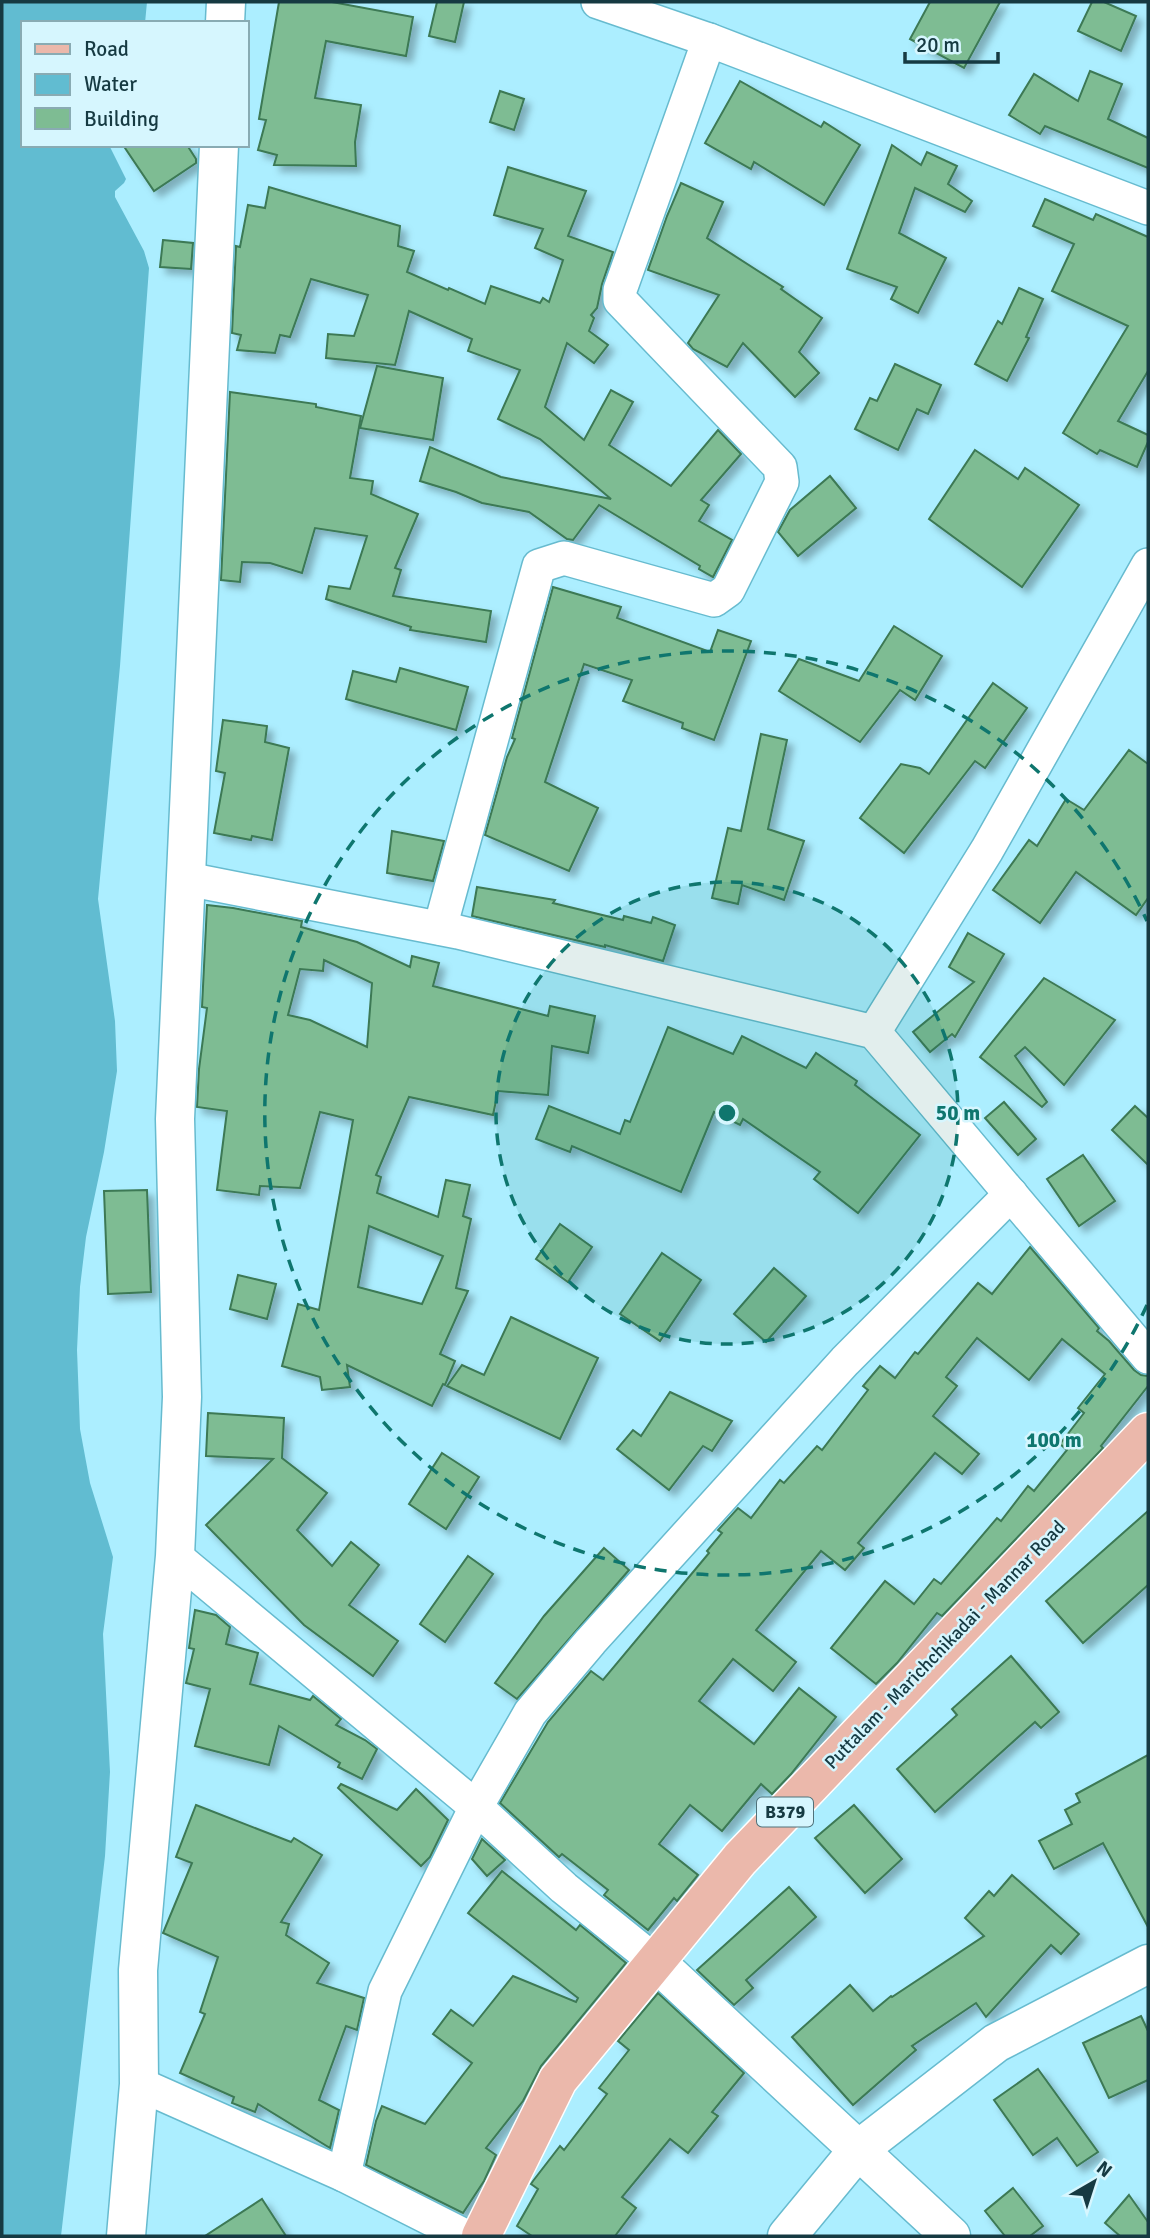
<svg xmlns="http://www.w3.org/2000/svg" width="1150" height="2238" font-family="Signika,sans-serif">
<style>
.water{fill:#61bcd1}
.building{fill:#7ebc93;stroke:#3c7954;stroke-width:2;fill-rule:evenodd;filter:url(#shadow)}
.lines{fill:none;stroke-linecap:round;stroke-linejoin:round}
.minor-casing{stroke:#67bbcf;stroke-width:36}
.tertiary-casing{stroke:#67bbcf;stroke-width:41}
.primary-casing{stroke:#fff;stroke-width:41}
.minor{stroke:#fff;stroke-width:33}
.tertiary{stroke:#fff;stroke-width:38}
.primary{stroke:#ebb8ab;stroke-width:38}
.ring{fill:none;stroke:#0f766e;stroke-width:3.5;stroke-dasharray:12 9}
.labels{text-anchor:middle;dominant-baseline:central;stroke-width:5;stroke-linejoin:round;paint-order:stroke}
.shield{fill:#d6f6fe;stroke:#50727a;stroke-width:2}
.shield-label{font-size:18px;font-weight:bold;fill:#163a42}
.street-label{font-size:19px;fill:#163a42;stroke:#d6f6fe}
.centre{fill:#0f766e;stroke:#d6f6fe;stroke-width:3.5}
.ring-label{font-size:21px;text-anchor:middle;font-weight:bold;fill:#0f766e;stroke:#d6f6fe;stroke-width:5;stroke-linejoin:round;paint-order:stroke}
</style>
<defs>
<filter id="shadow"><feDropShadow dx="6" dy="6" stdDeviation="3.5" flood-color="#0004"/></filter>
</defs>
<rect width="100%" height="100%" fill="#aceeff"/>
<polygon class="water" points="2,2 147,2 145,23 23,23 23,145 109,145 126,179 124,183 115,191 115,197 144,251 149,268 120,666 98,899 115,1021 117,1071 104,1152 86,1237 80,1287 77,1350 80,1429 90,1483 113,1557 103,1634 110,1772 105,1856 61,2236 2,2236"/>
<g class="building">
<polygon points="279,2 332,2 413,17 406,56 326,41 315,98 361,105 355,142 356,166 274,165 277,155 258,150 266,120 259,119"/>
<polygon points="437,2 464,2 455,42 429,36"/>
<polygon points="930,2 1000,2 964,68 910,39"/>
<polygon points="1092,2 1104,2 1136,16 1121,51 1078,31"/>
<polygon points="1090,71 1122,84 1108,119 1148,138 1148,168 1045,126 1040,134 1009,115 1034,74 1078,101"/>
<polygon points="740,81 821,127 824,122 860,145 824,205 754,162 751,169 705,143"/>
<polygon points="500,91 524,99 514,130 490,122"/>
<polygon points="123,145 187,145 196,159 196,163 154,191"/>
<polygon points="892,145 921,165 927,152 957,166 948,184 972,201 965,212 915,188 899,233 946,258 918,313 891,299 897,287 847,269"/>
<polygon points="508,167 586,191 568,236 613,252 602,284 597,308 591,315 594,318 589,331 608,345 594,363 567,343 545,407 584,440 611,390 633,402 609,445 671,486 718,430 741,454 701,500 709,505 699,521 732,540 713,577 699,569 700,566 599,505 573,540 567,539 529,512 482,503 456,492 420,481 430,447 501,477 611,499 540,439 498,419 520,370 468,351 472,339 409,311 395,365 326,358 328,334 354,336 368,295 311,279 290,337 280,335 275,353 237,350 241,335 232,333 236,246 240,247 248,205 265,208 269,187 400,226 398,246 414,251 407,272 448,290 449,288 485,304 491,286 540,303 543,298 549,302 563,260 535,248 543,229 494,215"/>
<polygon points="681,183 723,202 707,238 783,287 781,289 822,318 799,352 819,373 795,397 743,343 727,367 693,349 688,343 719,295 648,270 667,216"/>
<polygon points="1045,199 1093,220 1096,214 1148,237 1148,371 1118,421 1148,435 1148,442 1137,467 1100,450 1097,454 1063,433 1128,326 1052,291 1074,244 1033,226"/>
<polygon points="163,240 193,243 191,269 160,267"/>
<polygon points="1019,288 1043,299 1026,337 1029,338 1007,381 975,364 998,321 1002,324"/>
<polygon points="895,364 941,385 928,414 917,409 898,450 855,429 870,398 877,401"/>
<polygon points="377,366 443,378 433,440 360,428"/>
<polygon points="230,392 316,404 316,407 361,416 350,478 373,481 371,494 418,514 395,568 401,570 393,596 491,611 486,642 410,630 411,627 326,599 329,586 350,589 367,536 315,528 302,573 270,563 242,562 240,582 221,580"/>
<polygon points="975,450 1018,479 1025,468 1079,505 1022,587 929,519"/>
<polygon points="830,476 856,508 798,556 778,532 790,510"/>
<polygon points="553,587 621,607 617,618 710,652 718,630 751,641 714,740 682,728 683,723 623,701 632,680 584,664 545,782 598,808 569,871 485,835 507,757 515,739 512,738"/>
<polygon points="894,626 942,656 915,700 900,690 860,742 779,691 799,659 859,681"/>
<polygon points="400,668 468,687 456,730 346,699 353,671 396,682"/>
<polygon points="993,683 1027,708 985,768 975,761 904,853 860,818 901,764 920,768 929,774"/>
<polygon points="223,720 267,726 265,742 289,748 272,840 252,836 251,840 214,833 225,773 216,771"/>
<polygon points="761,734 787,740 768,829 804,841 784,900 742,885 738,904 712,898 728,828 741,831"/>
<polygon points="1129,750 1148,764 1148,898 1136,915 1076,872 1040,923 993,890 1029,840 1037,846 1066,799 1084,810"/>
<polygon points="392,831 444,841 433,881 387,873"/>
<polygon points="477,887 555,900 553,903 623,920 624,916 651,923 653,917 675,925 663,961 605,945 605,947 472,916"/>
<path d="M207 905 233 908 302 921 301 927 357 942 410 967 412 956 439 963 433 986 548 1016 550 1006 595 1016 588 1053 552 1046 548 1095 498 1091 493 1115 409 1097 376 1175 381 1177 377 1193 438 1217 446 1180 470 1185 463 1216 471 1219 456 1288 468 1291 440 1354 455 1361 445 1385 443 1384 432 1406 347 1365 350 1387 322 1390 320 1377 282 1366 298 1304 319 1310 353 1120 320 1112 300 1188 260 1186 259 1195 217 1190 227 1111 197 1107 199 1069 207 1008 202 1007ZM324 960 372 983 367 1047 310 1020 288 1015 300 969 323 971ZM369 1226 443 1256 422 1304 358 1287Z"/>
<polygon points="968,933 1004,954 955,1037 952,1034 930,1052 913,1032 974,982 949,967"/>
<polygon points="1044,978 1115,1020 1064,1085 1025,1047 1015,1056 1047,1102 1042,1107 980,1057"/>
<polygon points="668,1027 733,1054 742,1036 806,1068 816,1053 857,1081 855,1085 920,1135 858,1213 814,1179 820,1172 743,1119 740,1125 714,1112 681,1192 572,1146 570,1152 536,1139 549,1106 620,1134 625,1120 630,1122"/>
<polygon points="1004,1102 1036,1139 1018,1155 985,1118"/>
<polygon points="1135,1106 1148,1118 1148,1165 1112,1130"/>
<polygon points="1083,1155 1115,1201 1079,1226 1047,1179"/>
<polygon points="147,1190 151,1292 108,1294 104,1191"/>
<polygon points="560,1224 592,1247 568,1282 536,1259"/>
<polygon points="1030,1247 1099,1328 1097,1331 1109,1341 1134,1370 1141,1375 1148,1376 1148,1386 1101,1446 1103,1448 942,1616 937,1613 897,1663 876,1684 831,1648 885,1581 914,1604 934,1579 941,1584 997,1518 1001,1521 1028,1486 1034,1491 1067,1450 1060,1444 1084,1413 1078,1408 1105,1374 1062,1339 1029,1380 977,1338 946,1377 957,1386 933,1416 979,1454 962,1474 935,1453 858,1543 864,1548 845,1570 821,1551 756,1630 796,1662 773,1691 733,1659 699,1701 754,1744 799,1688 836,1717 791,1774 772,1794 761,1784 722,1831 690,1805 659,1844 698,1875 677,1901 674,1898 648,1930 604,1895 608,1890 562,1854 559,1857 500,1803 548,1722 591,1671 603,1680 709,1553 707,1551 722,1533 718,1530 738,1508 751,1518 780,1480 784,1483 817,1446 822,1450 868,1390 863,1386 880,1366 895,1378 915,1352 918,1354 978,1283 992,1294"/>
<polygon points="662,1253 701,1280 660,1341 620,1314"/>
<polygon points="774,1268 806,1296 766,1342 734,1314"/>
<polygon points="238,1275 276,1284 267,1319 230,1309"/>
<polygon points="511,1317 598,1358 560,1439 447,1386 462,1365 484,1375"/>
<polygon points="670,1392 732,1421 712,1451 703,1446 669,1490 617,1449 633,1430 641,1436"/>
<polygon points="208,1413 284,1418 282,1458 327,1493 297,1530 332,1566 351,1542 379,1565 349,1605 398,1641 373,1676 304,1625 206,1525 273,1459 206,1456"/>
<polygon points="442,1453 479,1477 446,1529 409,1504"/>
<polygon points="1148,1511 1148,1585 1083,1643 1046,1601"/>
<polygon points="604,1548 629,1570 517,1699 495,1683 544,1616"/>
<polygon points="468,1556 493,1574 445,1642 420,1624"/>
<polygon points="195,1610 216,1615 230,1627 226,1644 258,1653 250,1684 310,1700 313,1696 341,1719 336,1725 365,1740 377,1749 362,1779 338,1767 340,1763 279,1726 269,1765 195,1746 210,1689 186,1683 194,1649 189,1648"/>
<polygon points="1011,1656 1059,1712 1041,1728 1035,1722 935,1812 897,1769 957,1715 952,1709"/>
<polygon points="1148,1755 1148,1927 1103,1843 1054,1869 1039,1841 1072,1824 1065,1810 1080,1802 1076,1794"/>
<polygon points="341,1784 397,1810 416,1789 448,1820 430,1857 421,1866 338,1788"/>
<polygon points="196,1805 291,1842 294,1838 322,1855 281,1922 289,1924 286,1935 329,1963 317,1983 364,1998 357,2030 346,2026 319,2100 339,2110 330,2148 258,2104 255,2112 232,2103 234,2097 180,2073 205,2014 200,2012 218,1957 163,1933 192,1863 176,1857"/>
<polygon points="854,1805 902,1859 865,1893 815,1838"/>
<polygon points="482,1839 505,1860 487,1876 472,1859"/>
<polygon points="502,1871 576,1930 580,1925 626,1963 541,2066 523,2101 486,2148 496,2155 484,2181 463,2213 366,2165 376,2121 382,2106 425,2124 472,2063 433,2034 451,2010 473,2026 513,1976 576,2002 578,1998 468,1913"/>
<polygon points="1012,1875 1079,1934 1061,1954 1051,1945 986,2017 976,2003 912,2046 916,2050 853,2105 792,2037 850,1985 873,2011 891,1996 892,1997 984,1936 965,1918 989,1891 994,1896"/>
<polygon points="789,1887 816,1917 746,1980 753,1988 734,2005 697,1970"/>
<polygon points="658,1993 744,2073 712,2112 718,2116 688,2153 670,2139 622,2197 636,2208 615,2236 532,2236 517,2226 538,2189 531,2184 533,2181 560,2146 564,2150 607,2094 599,2088 629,2050 618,2041"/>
<polygon points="1141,2016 1148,2031 1148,2080 1109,2098 1083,2043"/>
<polygon points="1038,2069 1098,2152 1077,2166 1057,2138 1033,2155 994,2100"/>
<polygon points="1013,2188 1043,2226 1030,2236 1005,2236 985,2211"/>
<polygon points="1129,2195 1148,2222 1148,2236 1120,2236 1105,2223"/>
<polygon points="262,2199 286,2236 205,2236"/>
</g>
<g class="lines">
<g class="minor-casing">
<g id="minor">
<polyline points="598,2 709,40 1148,208"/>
<polyline points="187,879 458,932 874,1032 1148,1357"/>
<polyline points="440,928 539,566 564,558 714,600 728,590 782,482 780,467 620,300 620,290 709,40"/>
<polyline points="874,1032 987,850 1148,565"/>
<polyline points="175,1556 476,1807 564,1888 656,1962"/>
<polyline points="139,2084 344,2175 465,2236"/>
<polyline points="344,2175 385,1991 476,1807 530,1713 591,1641 845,1361 1011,1194"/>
</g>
</g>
<g class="tertiary-casing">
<g id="tertiary">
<polyline points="225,23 226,2"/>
<polyline points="656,1962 951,2236"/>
<polyline points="126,2236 139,2084 138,1970 175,1556 182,1397 175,1119 219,145"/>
<polyline points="787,2236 858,2150 996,2043 1148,1964"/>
</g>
</g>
<g class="primary-casing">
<polyline id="primary" points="481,2236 558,2080 740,1859 1148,1432"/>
</g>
<use href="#minor" class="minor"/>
<use href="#tertiary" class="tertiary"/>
<use href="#primary" class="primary"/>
</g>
<circle cx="727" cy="1113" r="231" fill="#0f766e" fill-opacity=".12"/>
<g class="ring">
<circle cx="727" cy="1113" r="231"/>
<path d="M1147 1305A462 462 0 1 1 1147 921"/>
</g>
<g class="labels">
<rect class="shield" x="757" y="1797.5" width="56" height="29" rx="5"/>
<g class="shield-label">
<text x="785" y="1812">B379</text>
</g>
<g class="street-label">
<text transform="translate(945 1645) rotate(-46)">Puttalam - Marichchikadai - Mannar Road</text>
</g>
</g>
<circle cx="727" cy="1113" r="10" class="centre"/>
<g class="ring-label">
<text x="958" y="1120">50 m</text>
<text x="1054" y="1447">100 m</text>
</g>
<rect width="1150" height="2238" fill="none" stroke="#163a42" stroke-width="7"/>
<rect x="21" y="21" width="228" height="126" fill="#d6f6fe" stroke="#89abb3" stroke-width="2"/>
<rect x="35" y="44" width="35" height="10" fill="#ebb8ab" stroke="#89abb3" stroke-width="2"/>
<text x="84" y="56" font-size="21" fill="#163a42">Road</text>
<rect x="35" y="74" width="35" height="21" fill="#61bcd1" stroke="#89abb3" stroke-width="2"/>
<text x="84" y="91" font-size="21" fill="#163a42">Water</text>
<rect x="35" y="108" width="35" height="21" fill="#7ebc93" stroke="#89abb3" stroke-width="2"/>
<text x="84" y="126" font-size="21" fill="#163a42">Building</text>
<g transform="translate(1094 2182) rotate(39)" stroke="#d6f6fe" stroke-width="5" paint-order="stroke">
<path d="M0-5L12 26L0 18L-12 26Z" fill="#163a42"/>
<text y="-10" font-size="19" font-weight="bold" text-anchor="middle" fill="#163a42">N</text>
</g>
<path d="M905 52v10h93v-10" fill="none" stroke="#163a42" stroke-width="3.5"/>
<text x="916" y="52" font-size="21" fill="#163a42" stroke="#d6f6fe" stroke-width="5" paint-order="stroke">20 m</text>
</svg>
